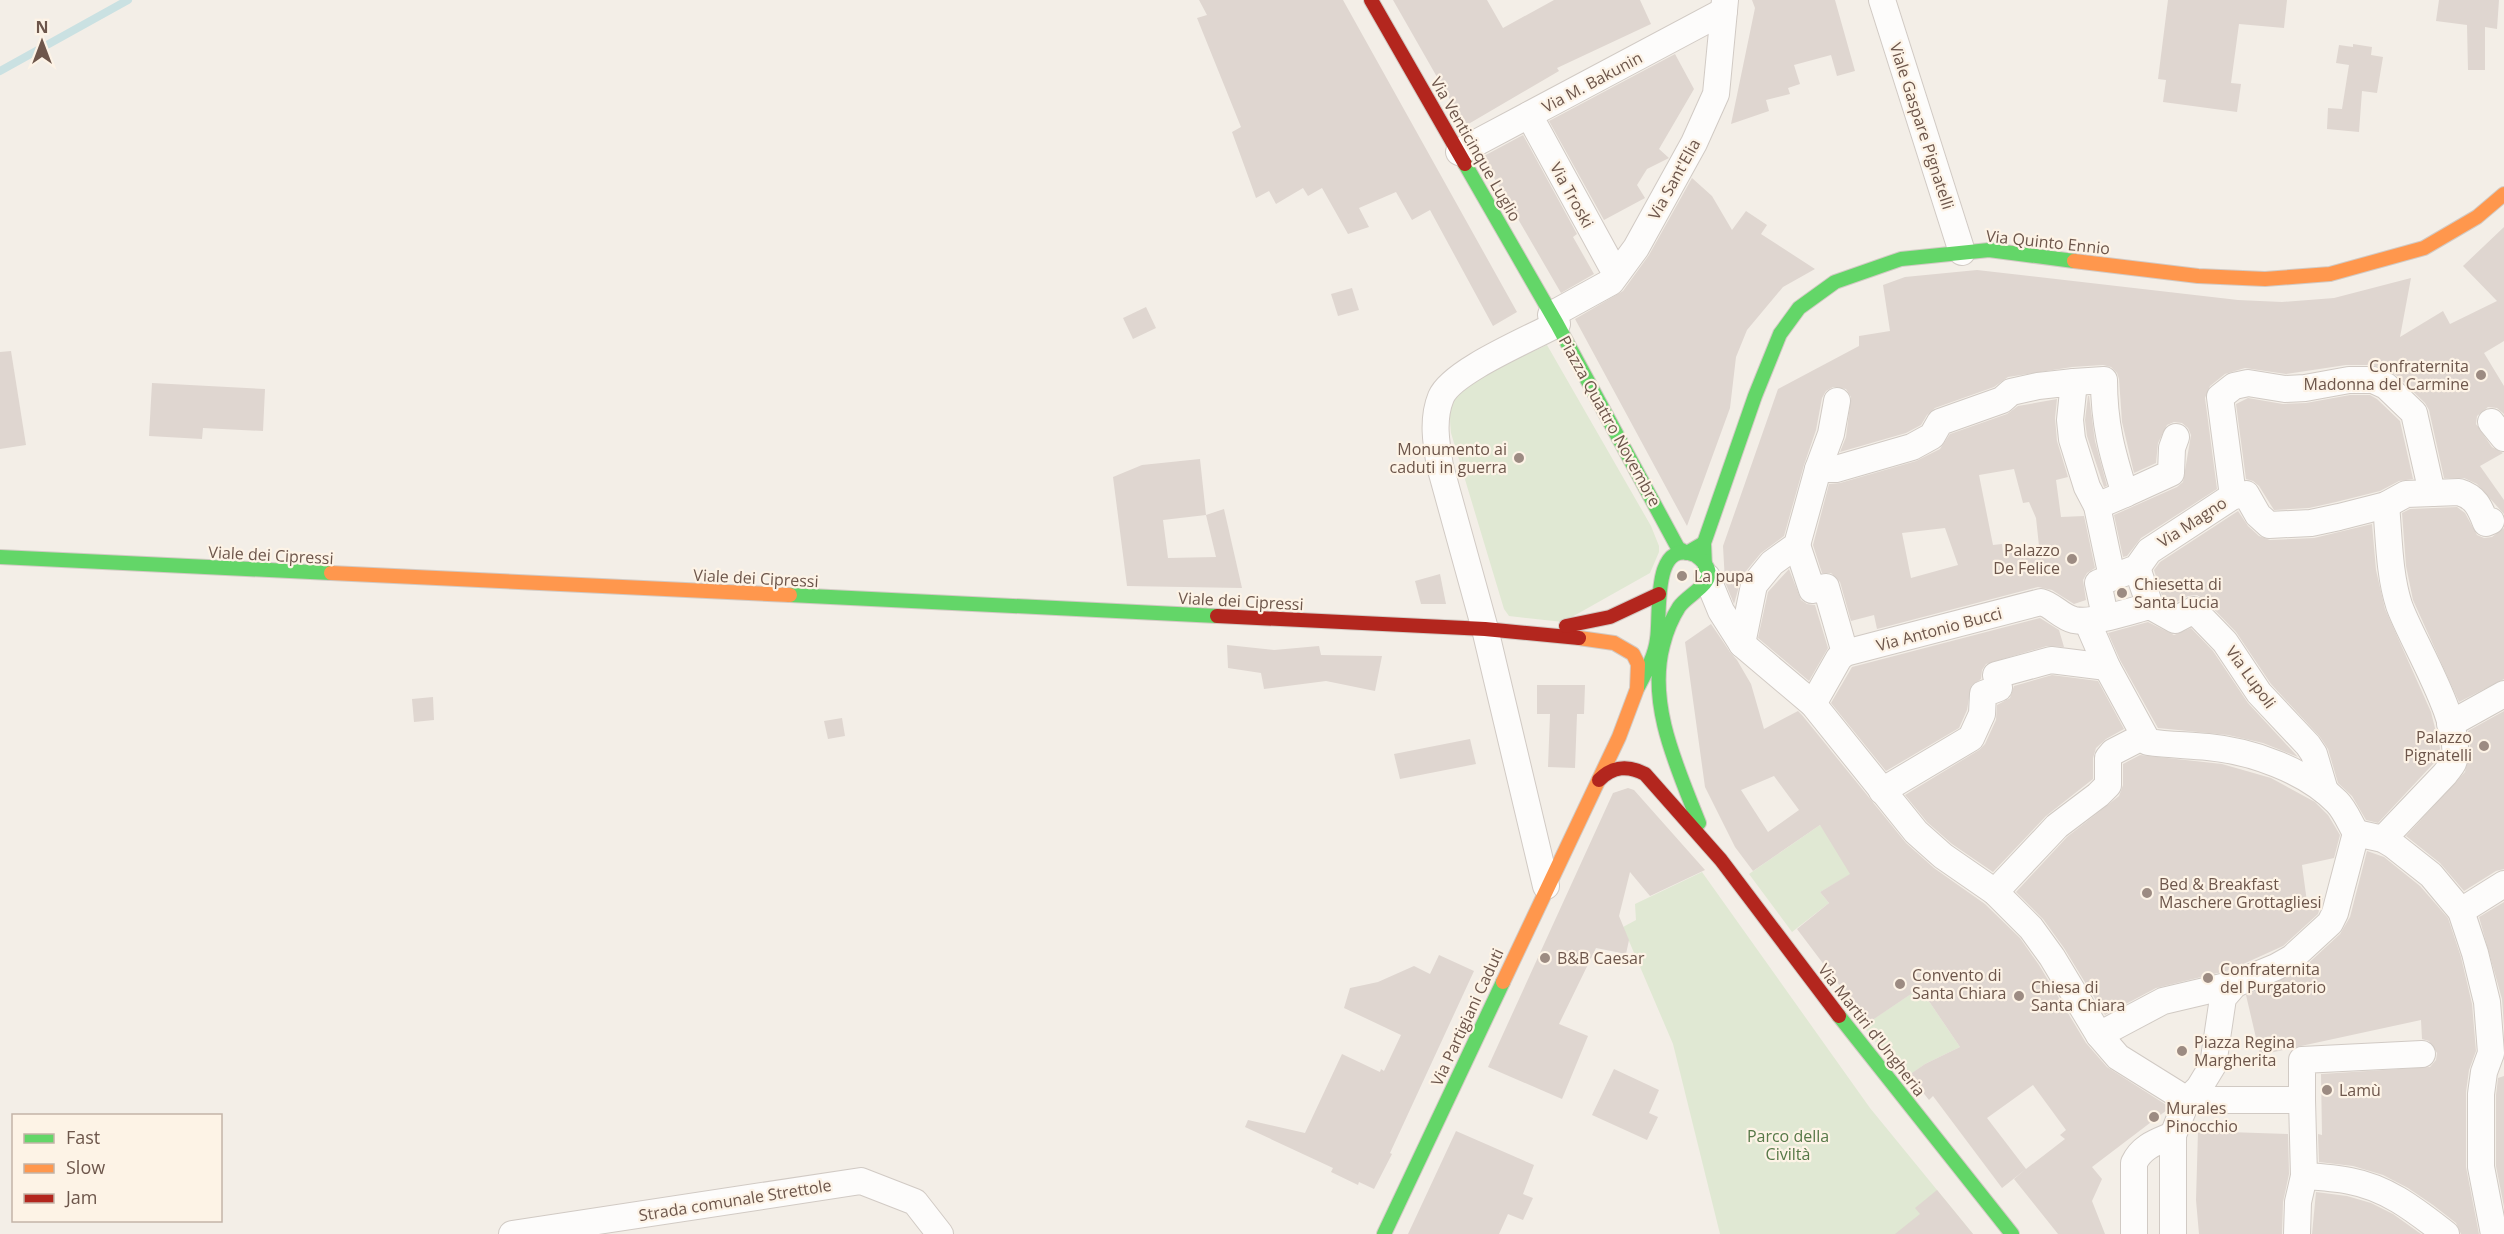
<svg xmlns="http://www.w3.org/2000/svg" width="2504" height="1234" font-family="'Open Sans',sans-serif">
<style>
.green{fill:#e0e8d3}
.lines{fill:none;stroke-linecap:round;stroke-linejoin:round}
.stream{stroke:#cae1e2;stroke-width:8}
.building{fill:#dfd6d0;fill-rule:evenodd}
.street-casing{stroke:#d1cac4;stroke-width:28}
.fast-casing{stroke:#d2cac4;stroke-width:16}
.slow-casing{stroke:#d2cac4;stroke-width:16}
.jam-casing{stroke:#d2cac4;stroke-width:16}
.street{stroke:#fdfcfb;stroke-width:26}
.fast{stroke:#63d668;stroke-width:14}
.slow{stroke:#ff974d;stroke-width:14}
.jam{stroke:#b3261e;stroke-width:14}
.poi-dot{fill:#9c8b82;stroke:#fdf3e6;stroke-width:2}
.labels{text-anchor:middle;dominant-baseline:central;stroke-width:4.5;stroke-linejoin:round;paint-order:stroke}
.street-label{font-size:16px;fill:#6d564b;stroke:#fdf3e6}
.poi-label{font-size:16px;fill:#6d564b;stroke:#fdf3e6;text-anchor:start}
.park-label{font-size:16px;fill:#567847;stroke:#fdf3e6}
</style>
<rect width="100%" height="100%" fill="#f3eee7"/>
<g class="green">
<path d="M1547 345 1651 526 1659 546V552L1650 573 1563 622 1509 616 1504 609 1451 433C1450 421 1448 406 1456 396 1468 379 1526 355 1547 345Z"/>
<polygon points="1820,825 1858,870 1820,892 1829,903 1792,932 1749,874"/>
<polygon points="1702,872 1870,1108 1973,1234 1720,1234 1673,1044 1623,927 1636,920 1635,904"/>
<polygon points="1920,988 1960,1047 1925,1064 1904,1079 1863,1026"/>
</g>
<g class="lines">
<polyline class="stream" points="0,71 128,0"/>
</g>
<g class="building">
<polygon points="1199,0 1343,0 1517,312 1493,326 1430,210 1412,220 1396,192 1359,208 1369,227 1348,234 1322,188 1308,196 1303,188 1276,204 1269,191 1256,198 1232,132 1241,127 1197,18 1207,15"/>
<polygon points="1393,0 1487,0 1503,28 1554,0 1640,0 1651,24 1557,68 1559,71 1465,126"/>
<polygon points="1752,0 1835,0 1855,71 1837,76 1831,55 1794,65 1800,84 1788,88 1790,94 1766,100 1769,111 1731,124 1755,8"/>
<polygon points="2168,0 2287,0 2284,28 2239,24 2231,83 2241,84 2237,112 2163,102 2166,80 2158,79"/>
<polygon points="2439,0 2499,0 2497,29 2485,27 2485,70 2468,70 2467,25 2436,21"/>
<polygon points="2353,44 2372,47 2371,55 2383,57 2377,93 2362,91 2359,132 2327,129 2328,108 2342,109 2349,65 2336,63 2339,45 2353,47"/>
<polygon points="1675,54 1694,89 1659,149 1669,158 1647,169 1637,185 1645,198 1604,220 1549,121"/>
<polygon points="1523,135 1577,234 1573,237 1594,274 1561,293 1482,157"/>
<polygon points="1692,178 1712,196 1732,230 1746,211 1767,225 1761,234 1815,269 1783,287 1747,330 1736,357 1730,408 1687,526 1575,319 1623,291 1649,255"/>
<polygon points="2504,227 2504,341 2484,353 2504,386 2504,414 2497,408 2488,407 2477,416 2476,424 2492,447 2503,453 2480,466 2504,500 2504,514 2477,484 2464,478 2444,478 2429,410 2425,403 2396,375 2373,365 2346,365 2286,374 2245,368 2225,374 2210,386 2205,398 2217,489 2141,538 2127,556 2123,557 2114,515 2177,487 2183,482 2191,435 2188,428 2182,423 2174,422 2167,425 2158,443 2156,463 2134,473 2122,422 2119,379 2117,373 2111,367 2103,365 2072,367 2008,377 1994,387 1935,408 1927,415 1921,425 1906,433 1840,452 1846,437 1851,397 1846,389 1833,387 1826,391 1822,398 1816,430 1804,465 1784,536 1761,553 1742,576 1734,604 1725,582 1723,546 1778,389 1859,346 1859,336 1890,331 1883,285 1905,277 1977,270 2238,300 2282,302 2334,298 2411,278 2400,337 2443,311 2450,324 2497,301 2463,266"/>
<polygon points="1352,288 1359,310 1338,316 1331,294"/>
<polygon points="1146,307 1156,328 1133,339 1123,318"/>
<polygon points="11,351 26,445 0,449 0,352"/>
<polygon points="152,383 265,389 263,431 203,428 202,439 149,436"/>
<polygon points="2350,395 2370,395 2377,399 2400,421 2413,479 2399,481 2380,491 2336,502 2309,508 2274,510 2259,486 2253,481 2246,479 2236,404 2248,398 2283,404 2306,403"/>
<polygon points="2088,396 2089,396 2095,441 2107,486 2104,487 2087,436 2085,420"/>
<path d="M2057 399 2055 418 2057 441 2068 477 2056 480 2061 517 2084 516 2095 568 2087 573 2083 580 2086 600 2074 604 2052 590 2038 587 1877 629 1874 615 1851 621 1840 582 1831 573H1822L1813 545 1829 484 1840 483 1916 461 1940 449 1950 434 2007 414 2018 406ZM2014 469 2023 503 2029 502 2036 518 2039 546 2003 554 2002 544 1993 545 1979 475ZM1945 528 1958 565 1911 578 1902 533Z"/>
<path d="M1200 459 1206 515 1224 509 1242 588 1127 586 1113 477 1142 465ZM1206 515 1216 557 1168 558 1163 520Z"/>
<polygon points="2457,507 2465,513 2477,535 2484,538 2492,537 2504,528 2504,679 2459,702 2413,600 2406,566 2402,513 2410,509"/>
<polygon points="2238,511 2248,526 2259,536 2270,540 2314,538 2372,524 2376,570 2385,609 2431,712 2440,748 2439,758 2433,764 2378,823 2366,820 2352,796 2338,783 2328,749 2320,737 2271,684 2236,632 2205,600 2197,595 2188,596 2175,603 2162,596 2154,570 2160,562"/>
<polygon points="1789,569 1801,600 1807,604 1815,605 1828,648 1809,681 1758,638 1768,592"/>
<polygon points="1440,574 1446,604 1421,604 1415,581"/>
<polygon points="2040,618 2059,630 2064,647 2047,646 1986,664 1982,670 1981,679 1971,686 1967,710 1959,728 1886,771 1831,703 1852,667"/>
<polygon points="2148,622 2174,635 2191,628 2213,651 2248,703 2298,757 2263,743 2228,735 2158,728 2120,660 2108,633"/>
<path d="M1711 624 1730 652 1737 660 1751 684 1764 729 1798 711 1802 715 1906 843 1934 868 1985 904 2020 938 2039 965 2086 1043 2107 1067 2168 1106 2167 1110 2092 1167 2102 1179 2092 1201 2105 1234H2058L2014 1179 2026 1169 2002 1188 1933 1096 1929 1100 1909 1075 1925 1064 1960 1047 1920 988 1868 1023 1797 929 1829 903 1820 892 1850 874 1820 825 1753 871 1735 847 1705 787 1685 642ZM1774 776 1799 810 1768 832 1741 790ZM2033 1085 2066 1130 2060 1135 2065 1139 2026 1169 1987 1118Z"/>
<polygon points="1227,645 1274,650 1319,646 1321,655 1382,656 1375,691 1326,681 1264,689 1261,673 1228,668"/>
<polygon points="2052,675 2098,681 2124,729 2106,739 2096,748 2093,758 2093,779 2046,816 1993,872 1952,844 1927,822 1905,795 1979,750 1985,744 1996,720 1997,705 2010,698 2014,686"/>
<polygon points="1537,685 1585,685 1584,714 1577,714 1575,768 1548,767 1550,714 1537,714"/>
<polygon points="433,697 434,720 414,722 412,699"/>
<polygon points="2504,711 2504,869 2496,871 2464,891 2440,863 2406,836 2465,772 2470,749 2468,731"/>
<polygon points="842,718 845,736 828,739 824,721"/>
<polygon points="1470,739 1476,764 1400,779 1394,754"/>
<polygon points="2140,755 2222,764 2271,778 2315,802 2328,815 2340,835 2334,858 2302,865 2307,902 2323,898 2318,914 2283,946 2230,970 2156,988 2105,1015 2064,948 2043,919 2016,892 2067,837 2119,796 2123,785 2123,764"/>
<polygon points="1628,788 1634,790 1705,870 1650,896 1630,872 1619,916 1629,940 1626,954 1596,948 1559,1024 1588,1036 1562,1099 1488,1067 1613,793"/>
<polygon points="2367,851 2384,857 2420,886 2448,918 2461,957 2472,1004 2476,1051 2469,1070 2466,1092 2466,1167 2479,1234 2461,1234 2456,1223 2433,1205 2408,1188 2383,1175 2353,1166 2319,1162 2318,1134 2322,1135 2321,1074 2430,1067 2436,1060 2437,1053 2429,1041 2422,1039 2421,1020 2260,1055 2246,995 2300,971 2340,934 2350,917"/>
<polygon points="2504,902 2504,1027 2502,999 2479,917"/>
<polygon points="1439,955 1474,971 1390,1153 1392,1154 1374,1189 1359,1182 1358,1185 1331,1172 1333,1168 1245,1127 1248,1120 1305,1133 1342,1054 1380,1072 1381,1069 1384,1071 1401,1035 1344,1008 1350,988 1378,982 1414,966 1430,974"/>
<polygon points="1614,1069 1659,1090 1649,1113 1658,1117 1647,1140 1592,1115"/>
<polygon points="2504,1076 2504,1207 2496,1166 2496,1095 2498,1078"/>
<polygon points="1456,1131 1534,1165 1523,1194 1533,1198 1523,1220 1508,1214 1499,1234 1408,1234"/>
<polygon points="2198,1131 2288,1134 2289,1174 2283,1202 2282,1234 2199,1234 2196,1200"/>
<polygon points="1937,1190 1973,1234 1895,1234 1920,1214 1915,1208"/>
<polygon points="2316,1192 2347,1196 2371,1203 2393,1214 2421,1234 2312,1234"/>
</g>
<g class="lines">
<g class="street-casing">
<g id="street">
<polyline points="1882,0 1962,252"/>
<polyline points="1529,115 1616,274"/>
<polyline points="1459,152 1724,11"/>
<polyline points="1551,315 1611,282 1636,248 1694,143 1716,94 1725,0"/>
<path d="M2074 382 2104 380C2104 424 2112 453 2125 494L2097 506"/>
<polyline points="2491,422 2504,438"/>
<polyline points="1818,469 1831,434 1837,401"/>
<polyline points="2125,494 2171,473 2172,448 2176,437"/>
<polyline points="2233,496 2220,397 2234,386 2248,383 2285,389 2305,388 2349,380 2373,380 2386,386 2414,413 2432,493"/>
<polyline points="1797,545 1812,590 1826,587 1845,653"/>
<polyline points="2137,568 2150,606 2175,620 2194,610 2225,642 2259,693 2308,745 2314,754 2325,791"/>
<polyline points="1707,577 1721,611 1742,644 1813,704 1916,832 1943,856 1995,892 2031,928 2052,957 2099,1035 2118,1057 2187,1100"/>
<path d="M2105 616 2098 583 2137 568 2149 551 2233 496 2246 494 2258 515 2269 525 2311 523 2339 517 2386 505 2406 494 2459 492C2476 497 2480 508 2486 523L2491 521"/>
<path d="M2087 621 2107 667 2148 742C2168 745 2188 745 2208 747 2251 751 2305 770 2337 802 2345 810 2350 823 2356 833"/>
<polyline points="1742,644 1754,585 1772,563 1797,545 1818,469 1836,469 1912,447 1932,436 1940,422 2002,400 2011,392 2038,386 2074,382 2070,420 2072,439 2087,487 2097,506 2112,577"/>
<path d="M1813 704 1839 658 1845 653 2041 602C2053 605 2061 617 2074 620 2094 624 2130 611 2150 606"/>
<polyline points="2450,724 2504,694"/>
<polyline points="1882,791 1971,738 1982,714 1983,694 1999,688 1996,675 2051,660 2107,667"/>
<polyline points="2356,833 2383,839 2393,845 2431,875 2461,911 2475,953 2487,1002 2491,1053 2484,1072 2481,1094 2481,1167 2494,1234"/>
<path d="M2383 839 2445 774C2447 771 2451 767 2453 763 2467 728 2411 640 2399 605 2389 574 2389 537 2386 505"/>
<path d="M1546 886 1485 629 1440 466C1436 443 1432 419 1441 397 1452 371 1530 339 1557 324"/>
<polyline points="1995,892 2057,826 2098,795 2108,785 2108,758 2113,752 2144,736"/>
<polyline points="2461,911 2504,884"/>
<polyline points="2099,1035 2163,1001 2235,984 2276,967 2292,958 2330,923 2335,913 2356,833"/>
<polyline points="2187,1100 2302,1100 2304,1176 2298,1202 2297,1234"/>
<polyline points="2302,1100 2302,1060 2422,1054"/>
<path d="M2304 1176C2319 1177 2335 1178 2350 1181 2388 1188 2416 1211 2446 1234"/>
<polyline points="512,1234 861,1181 915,1202 940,1234"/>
<path d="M2134 1234V1163C2142 1146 2157 1142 2173 1135"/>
<polyline points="2173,1234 2173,1135 2187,1100 2199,1088 2213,1065 2223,998 2235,984"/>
</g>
</g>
<g class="fast-casing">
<g id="fast">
<polyline points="1465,164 1557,324 1678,548 1687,553 1704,543"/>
<polyline points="0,557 331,573"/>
<polyline points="1705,567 1704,543 1755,396 1780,334 1799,308 1835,282 1901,259 1989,250 2074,261"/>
<polyline points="790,595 1217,616"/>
<path d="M1638 687C1646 672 1655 656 1657 639 1661 617 1651 537 1695 555 1729 579 1690 591 1679 607 1672 618 1666 633 1663 645 1647 705 1678 769 1699 823"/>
<polyline points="1839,1016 2012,1234"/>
<polyline points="1384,1234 1503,982"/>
</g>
</g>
<g class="slow-casing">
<g id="slow">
<polyline points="2074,261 2198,276 2265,279 2330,274 2424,248 2477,217 2504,194"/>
<polyline points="331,573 790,595"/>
<polyline points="1503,982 1619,737 1637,689 1638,664 1633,654 1614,643 1579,638"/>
</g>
</g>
<g class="jam-casing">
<g id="jam">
<polyline points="1371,0 1465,164"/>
<polyline points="1217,616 1485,629 1579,638"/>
<polyline points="1566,626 1610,617 1659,594"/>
<path d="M1599 780C1613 766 1628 765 1645 774L1721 860 1839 1016"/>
</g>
</g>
<use href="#street" class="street"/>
<use href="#fast" class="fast"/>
<use href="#slow" class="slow"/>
<use href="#jam" class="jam"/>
</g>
<g class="poi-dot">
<circle cx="2481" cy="375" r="6"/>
<circle cx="1519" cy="458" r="6"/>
<circle cx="2072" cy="559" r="6"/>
<circle cx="1682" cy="576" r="6"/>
<circle cx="2122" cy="593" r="6"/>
<circle cx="2484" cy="746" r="6"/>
<circle cx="2147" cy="893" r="6"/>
<circle cx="1545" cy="958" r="6"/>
<circle cx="2208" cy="978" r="6"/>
<circle cx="1900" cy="984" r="6"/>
<circle cx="2019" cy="996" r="6"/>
<circle cx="2182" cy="1051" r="6"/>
<circle cx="2327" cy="1090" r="6"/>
<circle cx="2154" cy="1117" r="6"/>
</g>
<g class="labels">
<g class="street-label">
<text transform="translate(1592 82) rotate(-28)">Via M. Bakunin</text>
<text transform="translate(1922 126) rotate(72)">Viale Gaspare Pignatelli</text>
<text transform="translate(1476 149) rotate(60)">Via Venticinque Luglio</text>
<text transform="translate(1674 179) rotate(-61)">Via Sant'Elia</text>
<text transform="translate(1572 195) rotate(61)">Via Troski</text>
<text transform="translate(2048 242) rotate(6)">Via Quinto Ennio</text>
<text transform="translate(1610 421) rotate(61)">Piazza Quattro Novembre</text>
<text transform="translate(2192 522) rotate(-33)">Via Magno</text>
<text transform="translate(271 555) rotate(3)">Viale dei Cipressi</text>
<text transform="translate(756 578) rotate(3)">Viale dei Cipressi</text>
<text transform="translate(1241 601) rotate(3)">Viale dei Cipressi</text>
<text transform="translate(1939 629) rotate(-15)">Via Antonio Bucci</text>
<text transform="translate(2251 677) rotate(54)">Via Lupoli</text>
<text transform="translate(1467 1017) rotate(-65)">Via Partigiani Caduti</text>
<text transform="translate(1872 1030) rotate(52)">Via Martiri d'Ungheria</text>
<text transform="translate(735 1200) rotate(-9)">Strada comunale Strettole</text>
</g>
<g class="poi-label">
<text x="2469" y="366" text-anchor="end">Confraternita<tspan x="2469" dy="18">Madonna del Carmine</tspan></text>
<text x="1507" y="449" text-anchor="end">Monumento ai<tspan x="1507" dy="18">caduti in guerra</tspan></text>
<text x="2060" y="550" text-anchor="end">Palazzo<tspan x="2060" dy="18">De Felice</tspan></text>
<text x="1694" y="576">La pupa</text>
<text x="2134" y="584">Chiesetta di<tspan x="2134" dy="18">Santa Lucia</tspan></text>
<text x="2472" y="737" text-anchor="end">Palazzo<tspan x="2472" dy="18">Pignatelli</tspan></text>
<text x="2159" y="884">Bed &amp; Breakfast<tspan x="2159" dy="18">Maschere Grottagliesi</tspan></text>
<text x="1557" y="958">B&amp;B Caesar</text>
<text x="2220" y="969">Confraternita<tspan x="2220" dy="18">del Purgatorio</tspan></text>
<text x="1912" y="975">Convento di<tspan x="1912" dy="18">Santa Chiara</tspan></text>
<text x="2031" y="987">Chiesa di<tspan x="2031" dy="18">Santa Chiara</tspan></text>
<text x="2194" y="1042">Piazza Regina<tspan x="2194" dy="18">Margherita</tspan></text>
<text x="2339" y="1090">Lamù</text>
<text x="2166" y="1108">Murales<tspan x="2166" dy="18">Pinocchio</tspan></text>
</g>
<g class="park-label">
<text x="1788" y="1136">Parco della<tspan x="1788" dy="18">Civiltà</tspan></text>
</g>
</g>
<rect x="12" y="1114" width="210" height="108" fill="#fdf3e6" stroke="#c3b4a8" stroke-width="1.5"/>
<rect x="24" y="1134" width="30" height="9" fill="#63d668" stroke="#c3b4a8" stroke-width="1.5"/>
<text x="66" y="1144" font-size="18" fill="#6d564b">Fast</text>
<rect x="24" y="1164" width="30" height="9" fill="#ff974d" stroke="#c3b4a8" stroke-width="1.5"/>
<text x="66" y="1174" font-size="18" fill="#6d564b">Slow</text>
<rect x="24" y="1194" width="30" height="9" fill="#b3261e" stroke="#c3b4a8" stroke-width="1.5"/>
<text x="66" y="1204" font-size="18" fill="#6d564b">Jam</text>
<g transform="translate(42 42)" stroke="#fdf3e6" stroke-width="4.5" paint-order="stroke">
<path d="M0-4.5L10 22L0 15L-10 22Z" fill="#6d564b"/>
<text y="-9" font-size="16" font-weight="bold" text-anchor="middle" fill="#6d564b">N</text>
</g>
</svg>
